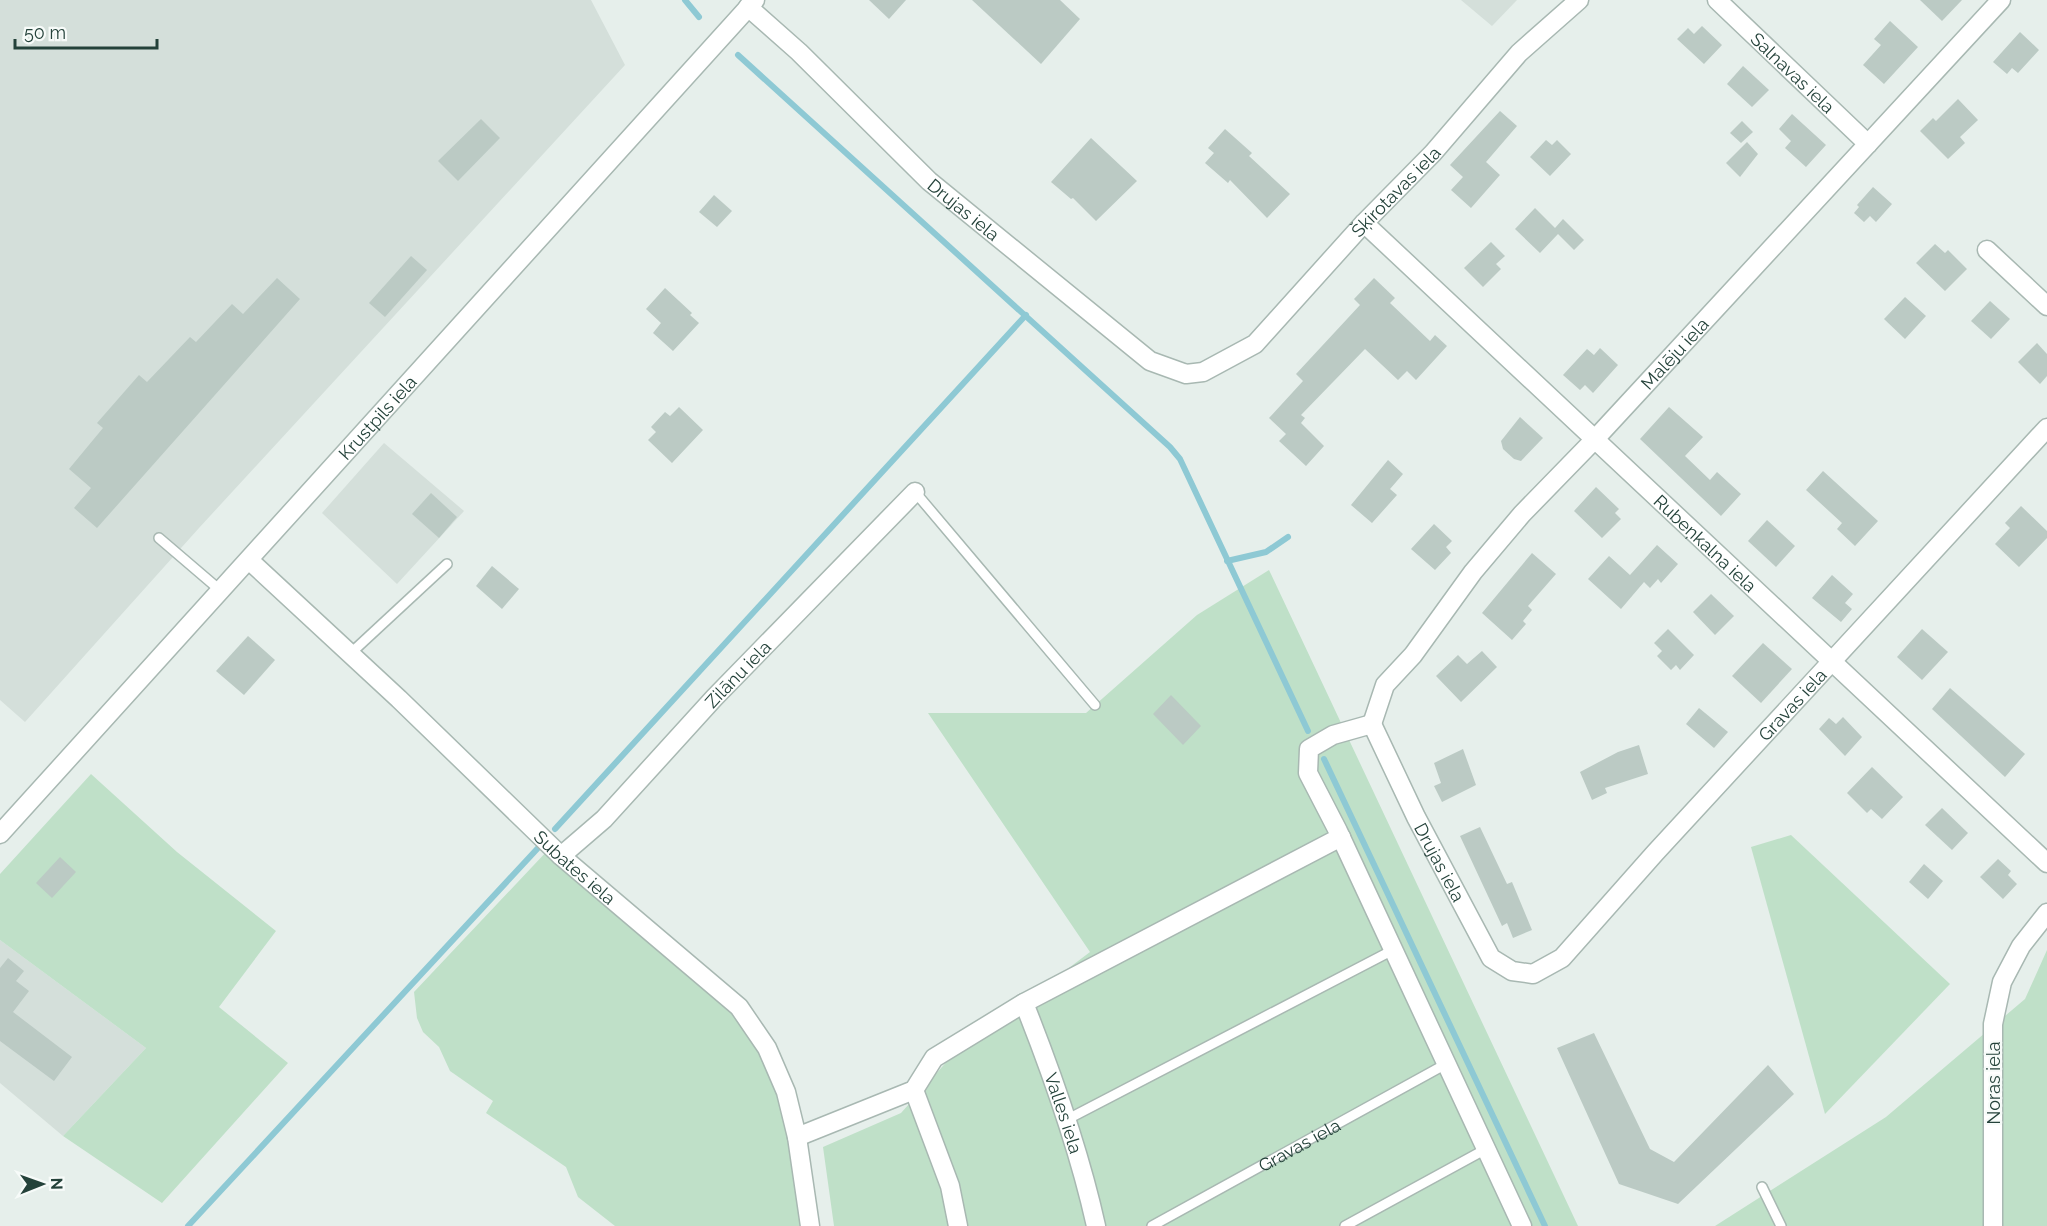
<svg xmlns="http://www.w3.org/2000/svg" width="2047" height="1226" font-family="Raleway,sans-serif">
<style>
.built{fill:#d4dfda}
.green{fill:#bfe0c8}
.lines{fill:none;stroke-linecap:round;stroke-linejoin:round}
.stream{stroke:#8ec9d4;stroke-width:6}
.building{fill:#bbcac4}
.service-casing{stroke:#a8b8b2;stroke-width:12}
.minor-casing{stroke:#a8b8b2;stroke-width:21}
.tertiary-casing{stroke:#a8b8b2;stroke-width:21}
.service{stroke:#fff;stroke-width:9}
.minor{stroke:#fff;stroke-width:18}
.tertiary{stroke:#fff;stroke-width:18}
.labels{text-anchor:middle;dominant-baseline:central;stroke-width:4.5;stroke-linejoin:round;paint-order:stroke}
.street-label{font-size:18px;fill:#24423a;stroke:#f7fbf9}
</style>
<rect width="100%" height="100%" fill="#e6efeb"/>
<g class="built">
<polygon points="0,0 591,0 625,65 199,528 25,722 0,700"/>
<polygon points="1461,0 1517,0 1492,26"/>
<polygon points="384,443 464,511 397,584 322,513"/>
<polygon points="0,940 146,1048 63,1136 0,1083"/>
</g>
<g class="green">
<polygon points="1269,570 1578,1226 834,1226 823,1147 901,1113 950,1058 1090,952 928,713 1086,713 1197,615"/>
<polygon points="91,774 177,852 276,931 219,1007 288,1063 162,1203 63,1136 146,1048 0,940 0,874"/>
<polygon points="1791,835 1950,984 1825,1114 1751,847"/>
<polygon points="548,850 742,1021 758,1048 783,1109 800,1226 615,1226 578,1197 566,1167 486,1113 493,1101 450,1071 439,1047 423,1032 417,1018 414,992"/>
<polygon points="2047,950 2047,1226 1715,1226 1886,1117 2025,999"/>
</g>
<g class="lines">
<g class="stream">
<polyline points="685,0 699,17"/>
<polyline points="738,55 1170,447 1180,459 1308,731"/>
<polyline points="1227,561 1266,552 1288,537"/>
<polyline points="1324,759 1545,1226"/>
<polyline points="555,829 1026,315"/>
<polyline points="188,1226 538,848"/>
</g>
</g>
<g class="building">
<polygon points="869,0 906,0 889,19"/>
<polygon points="972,0 1060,0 1080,19 1041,64"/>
<polygon points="1920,0 1962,0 1942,21"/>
<polygon points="1890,21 1918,47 1884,84 1863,65 1881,45 1874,39"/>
<polygon points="1702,26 1722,45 1704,64 1677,39 1688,28 1694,34"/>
<polygon points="2020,32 2039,50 2018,73 2012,68 2007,74 1993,62"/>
<polygon points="1743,66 1769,90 1752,107 1727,84"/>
<polygon points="1958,99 1978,120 1960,137 1965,143 1948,159 1920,131 1933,118 1936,121"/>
<polygon points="1500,111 1517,126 1486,162 1500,175 1471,208 1451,190 1463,177 1450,165"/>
<polygon points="1792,114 1826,145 1806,167 1785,148 1791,141 1779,129"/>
<polygon points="481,119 500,138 458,181 438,161"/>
<polygon points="1742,121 1753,132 1741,143 1730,133"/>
<polygon points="1225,129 1252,153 1249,156 1290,194 1267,218 1230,180 1228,183 1205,163 1214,153 1208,148"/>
<polygon points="1091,138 1137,181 1096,221 1073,198 1071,199 1051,182"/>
<polygon points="1546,140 1552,145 1557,140 1571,154 1550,176 1530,157"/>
<polygon points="1747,142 1758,154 1740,177 1726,163"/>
<polygon points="1873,187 1892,204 1876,222 1870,216 1864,222 1854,213 1859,207 1857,205"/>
<polygon points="714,195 732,211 717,227 699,212"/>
<polygon points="1535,208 1555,228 1563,219 1584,240 1574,250 1558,234 1540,253 1515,229"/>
<polygon points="1491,242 1505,256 1496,264 1501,269 1483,287 1464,268"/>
<polygon points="1935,244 1945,253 1948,250 1967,269 1945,291 1916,263"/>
<polygon points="411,256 427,270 385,317 369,303"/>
<polygon points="277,278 300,299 97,528 74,508 91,488 69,469 103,428 97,423 139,375 147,382 190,337 196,342 232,304 243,314"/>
<polygon points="1374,278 1395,298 1390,303 1430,341 1435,335 1447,346 1416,380 1407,371 1398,380 1365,349 1301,415 1305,418 1301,423 1324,446 1306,466 1279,441 1286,434 1269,418 1303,381 1296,374 1360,305 1354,299"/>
<polygon points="665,288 692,313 690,315 699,323 673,351 653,333 661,323 646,309"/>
<polygon points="1905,297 1926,316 1905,339 1884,319"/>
<polygon points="1990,301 2010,319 1991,339 1971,321"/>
<polygon points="2037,343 2047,354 2047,376 2040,384 2018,362"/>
<polygon points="1600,348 1618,365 1593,393 1585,385 1580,390 1563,375 1587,349 1594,355"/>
<polygon points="679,407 703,430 672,463 648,440 656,432 651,427 665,412 670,416"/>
<polygon points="1669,407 1703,437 1685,456 1710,480 1717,472 1741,494 1721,516 1640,439"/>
<polygon points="1520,417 1543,438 1521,461 1514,459 1503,449 1501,441"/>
<polygon points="1388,460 1403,474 1390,489 1397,495 1372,523 1351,505"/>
<polygon points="1823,471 1878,521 1855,546 1837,529 1842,523 1806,490"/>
<polygon points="1596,487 1619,509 1615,513 1621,519 1602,538 1574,511"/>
<polygon points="431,493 457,517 439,538 412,514"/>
<polygon points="2021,506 2047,531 2047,538 2019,567 1995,544 2010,528 2005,523"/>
<polygon points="1767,520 1795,546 1776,567 1748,541"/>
<polygon points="1434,524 1452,541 1446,547 1451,553 1435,570 1411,549"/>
<polygon points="1657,545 1678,564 1661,583 1658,579 1650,588 1644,582 1621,609 1588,579 1609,556 1630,575"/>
<polygon points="1532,553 1556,574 1528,606 1532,610 1523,621 1526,624 1512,640 1482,613"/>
<polygon points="492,566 519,589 502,609 476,586"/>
<polygon points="1832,575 1853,594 1845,603 1852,609 1841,622 1812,598"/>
<polygon points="1711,594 1734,616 1715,635 1693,612"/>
<polygon points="1668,629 1694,655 1680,670 1676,665 1671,670 1657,656 1662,651 1654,643"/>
<polygon points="1922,629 1948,652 1922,680 1897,657"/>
<polygon points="248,636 275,660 244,695 216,671"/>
<polygon points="1763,643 1792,669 1761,703 1732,676"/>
<polygon points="1482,651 1497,667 1461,702 1436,676 1458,655 1467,664"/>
<polygon points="1950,688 2025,754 2005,777 1932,709"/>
<polygon points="1171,695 1201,726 1183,745 1153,714"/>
<polygon points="1699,708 1728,732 1714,748 1686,724"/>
<polygon points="1843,717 1862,737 1845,756 1819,729 1829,718 1836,724"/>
<polygon points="1639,745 1648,774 1605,788 1607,793 1592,800 1580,772 1618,752"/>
<polygon points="1463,749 1476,785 1442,802 1434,786 1441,783 1434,763"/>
<polygon points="1872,767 1903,797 1882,819 1871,809 1867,813 1847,793"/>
<polygon points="1942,808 1968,833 1952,850 1925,825"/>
<polygon points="1480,827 1507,884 1512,882 1532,930 1513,938 1507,923 1502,926 1460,836"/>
<polygon points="60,857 76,872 52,898 36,883"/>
<polygon points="1998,859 2011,871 2008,875 2017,884 2003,899 1980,877"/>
<polygon points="1924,864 1943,881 1928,899 1909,882"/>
<polygon points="8,958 24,971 16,981 29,991 13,1012 72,1057 54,1081 0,1041 0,968"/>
<polygon points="1594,1033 1650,1149 1674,1162 1768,1065 1794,1094 1678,1204 1619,1184 1557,1048"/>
</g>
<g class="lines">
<g class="service-casing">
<g id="service">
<polyline points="915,492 1095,705"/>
<polyline points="159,538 221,591"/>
<polyline points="351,653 447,564"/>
<polyline points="1068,1119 1393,950"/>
<polyline points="1762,1187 1781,1226"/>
<path id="s1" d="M1152 1226 1446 1064"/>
<polyline points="1345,1226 1486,1149"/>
</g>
</g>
<g class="minor-casing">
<g id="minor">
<path id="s2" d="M1717 0 1868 144"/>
<path id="s3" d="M748 7 799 52 929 181 1150 361 1186 374 1203 372 1255 344 1364 223 1433 153 1519 53 1579 0"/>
<path id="s4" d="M1364 223 2047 863"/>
<polyline points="1987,250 2047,306"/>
<path id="s5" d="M249 560 399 699 561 856 739 1007 767 1048 786 1092 797 1137 810 1226"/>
<path id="s6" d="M1372 724 1416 817 1491 958 1512 971 1533 974 1562 958 1655 853 2047 428"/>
<path id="s7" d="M1372 724 1385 685 1413 655 1473 572 1522 514 1596 438 2001 0"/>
<polyline points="1372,724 1333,735 1309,749 1308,773 1338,831 1522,1226"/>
<path id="s8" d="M561 856 604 819 714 698 915 492"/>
<path id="s9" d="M1024 1003C1053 1076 1079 1149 1096 1226"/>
<polyline points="914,1090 950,1186 958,1226"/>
<polyline points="797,1137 914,1090 934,1058 1024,1003 1341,837"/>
<polyline points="1993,1226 1993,1024 2002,982 2021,946 2047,913"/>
</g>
</g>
<g class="tertiary-casing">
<g id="tertiary">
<path id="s10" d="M0 834 755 0"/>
</g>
</g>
<use href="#service" class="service"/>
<use href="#minor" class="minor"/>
<use href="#tertiary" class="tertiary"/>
</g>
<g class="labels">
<g class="street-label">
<text stroke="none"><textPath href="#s2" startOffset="105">Salnavas iela</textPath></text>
<text stroke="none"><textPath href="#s3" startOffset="858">Šķirotavas iela</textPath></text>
<text stroke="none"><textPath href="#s3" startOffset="296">Drujas iela</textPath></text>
<text stroke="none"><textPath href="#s7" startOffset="482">Malēju iela</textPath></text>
<text stroke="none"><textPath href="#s10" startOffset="562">Krustpils iela</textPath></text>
<text stroke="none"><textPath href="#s4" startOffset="468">Rubeņkalna iela</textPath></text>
<text stroke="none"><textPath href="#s8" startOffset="254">Zilānu iela</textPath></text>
<text stroke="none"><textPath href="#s6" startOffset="684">Gravas iela</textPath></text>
<text stroke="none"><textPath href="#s6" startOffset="154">Drujas iela</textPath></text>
<text stroke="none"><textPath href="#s5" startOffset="448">Subates iela</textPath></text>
<text transform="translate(1993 1083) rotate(-90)">Noras iela</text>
<text stroke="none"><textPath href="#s9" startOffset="117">Valles iela</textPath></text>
<text stroke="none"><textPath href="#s1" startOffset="168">Gravas iela</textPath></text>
</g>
</g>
<g transform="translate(42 1184) rotate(89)" stroke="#f7fbf9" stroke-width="4.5" paint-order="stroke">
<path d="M0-4.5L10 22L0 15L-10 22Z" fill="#24423a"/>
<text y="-9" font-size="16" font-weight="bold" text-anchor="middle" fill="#24423a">N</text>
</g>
<path d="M15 39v9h142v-9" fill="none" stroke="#24423a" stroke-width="3"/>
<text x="24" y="39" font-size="18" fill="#24423a" stroke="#f7fbf9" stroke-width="4.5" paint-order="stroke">50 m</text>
</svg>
